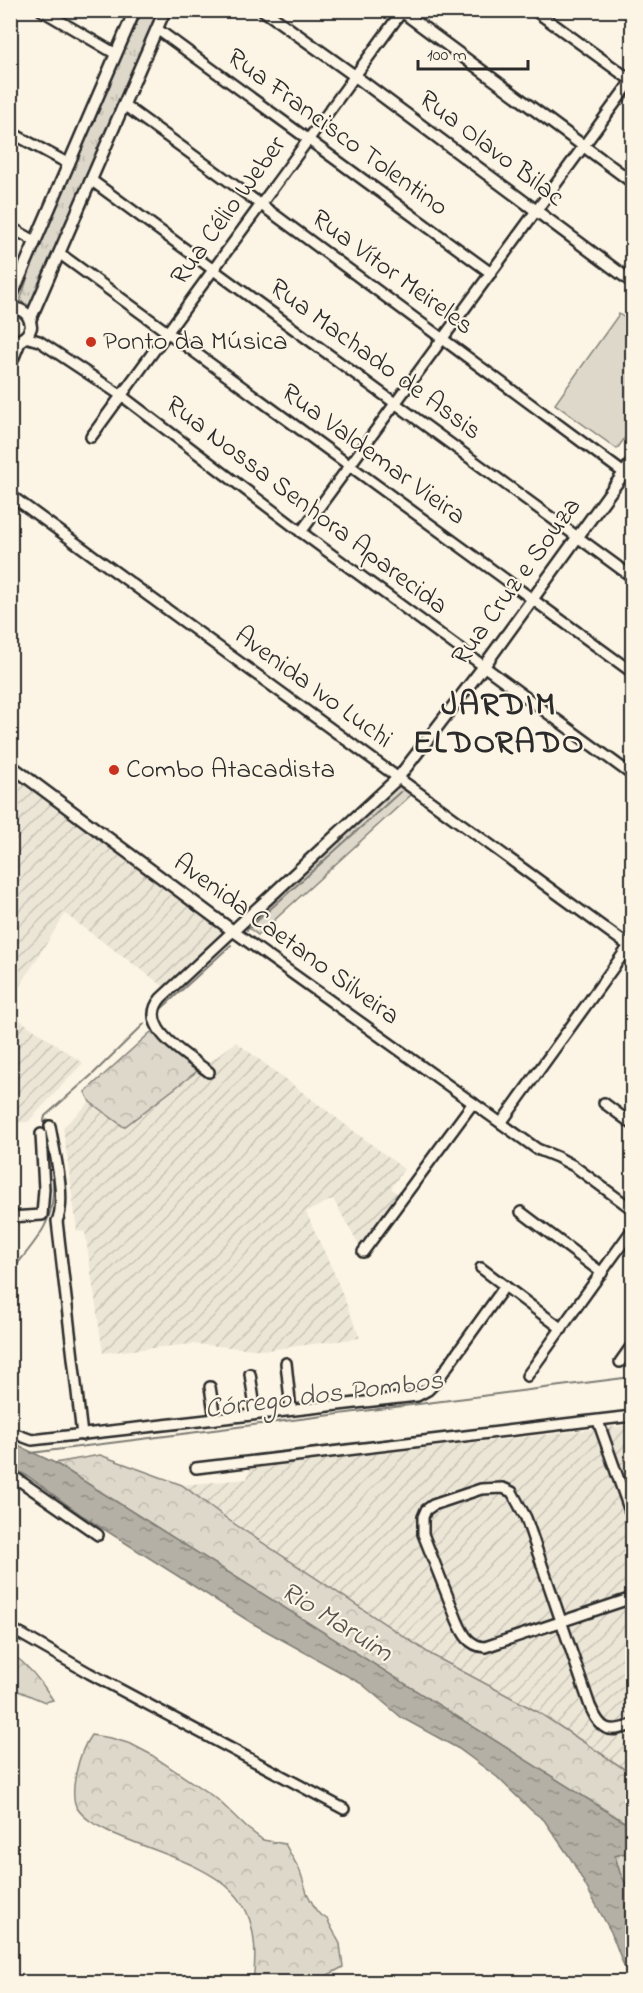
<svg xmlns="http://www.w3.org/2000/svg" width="643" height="1993" font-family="'Indie Flower',sans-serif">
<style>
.industrial{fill:url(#industrial-furrows)}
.grass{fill:url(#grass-tufts);stroke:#84827a;stroke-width:1.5}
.forest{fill:url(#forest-crowns);stroke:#84827a;stroke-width:1.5}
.garden{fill:#ded8ca;stroke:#84827a;stroke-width:1.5}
.water{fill:url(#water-ripples);stroke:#7d7b74;stroke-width:1.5}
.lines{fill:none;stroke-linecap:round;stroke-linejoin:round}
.stream{stroke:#7d7b74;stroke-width:2}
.minor-casing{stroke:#2b2b2b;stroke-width:14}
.major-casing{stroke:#2b2b2b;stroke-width:15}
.minor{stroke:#fcf5e5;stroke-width:9}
.major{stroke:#fcf5e5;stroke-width:10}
.poi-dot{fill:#c8321e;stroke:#fcf5e5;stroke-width:2}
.labels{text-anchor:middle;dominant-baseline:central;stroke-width:4.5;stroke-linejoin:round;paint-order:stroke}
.street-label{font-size:27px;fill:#2b2b2b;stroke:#fcf5e5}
.poi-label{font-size:27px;fill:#2b2b2b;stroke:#fcf5e5;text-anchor:start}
.water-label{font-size:28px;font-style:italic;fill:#545350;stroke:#fcf5e5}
.district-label{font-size:33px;font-weight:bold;letter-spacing:1.5px;fill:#2b2b2b;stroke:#fcf5e5}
</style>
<defs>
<pattern id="industrial-furrows" width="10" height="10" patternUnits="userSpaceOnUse" patternTransform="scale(1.5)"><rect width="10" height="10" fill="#ece6d7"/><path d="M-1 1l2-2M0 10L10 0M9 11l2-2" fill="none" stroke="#cbc5b9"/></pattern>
<pattern id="grass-tufts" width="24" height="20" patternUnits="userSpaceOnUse" patternTransform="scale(1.5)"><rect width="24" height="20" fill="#ded8ca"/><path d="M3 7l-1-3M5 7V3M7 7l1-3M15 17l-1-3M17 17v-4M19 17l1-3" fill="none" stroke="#bfbaae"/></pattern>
<pattern id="forest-crowns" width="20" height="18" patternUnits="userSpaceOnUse" patternTransform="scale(1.5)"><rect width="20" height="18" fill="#ded8ca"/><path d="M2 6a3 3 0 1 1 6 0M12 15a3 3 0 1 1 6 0" fill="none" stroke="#bfbaae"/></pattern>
<pattern id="water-ripples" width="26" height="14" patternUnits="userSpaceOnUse" patternTransform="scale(1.5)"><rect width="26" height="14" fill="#b4b0a5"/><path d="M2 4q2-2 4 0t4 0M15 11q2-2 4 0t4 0" fill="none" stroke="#938f87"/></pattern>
</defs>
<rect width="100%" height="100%" fill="#fcf5e5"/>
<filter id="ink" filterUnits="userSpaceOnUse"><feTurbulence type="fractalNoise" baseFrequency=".0167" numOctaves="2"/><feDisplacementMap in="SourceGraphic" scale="12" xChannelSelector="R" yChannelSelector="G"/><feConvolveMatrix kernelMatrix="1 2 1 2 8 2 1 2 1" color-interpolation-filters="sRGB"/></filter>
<g filter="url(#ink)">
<g class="industrial">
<polygon points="11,769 228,931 166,988 65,914 11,1000"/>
<polygon points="11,1014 83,1063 28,1122 11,1123"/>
<polygon points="236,1042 404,1169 391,1188 399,1195 360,1247 333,1199 306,1212 334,1273 360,1338 267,1350 192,1344 103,1353 85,1232 77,1231 63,1127 90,1102 124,1127"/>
<polygon points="632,1425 632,1774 538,1712 432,1655 230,1521 182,1485 247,1479 250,1468"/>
</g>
<polygon class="grass" points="143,11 159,11 156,22 34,308 20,301 38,246 124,47"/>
<g class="forest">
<polygon points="395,783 411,795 258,935 246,926"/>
<polygon points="151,1032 200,1069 124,1127 90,1102 85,1092"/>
<polygon points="100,1455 182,1485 230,1521 432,1655 538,1712 632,1774 632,1827 55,1463"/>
<path d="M10 1652C29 1666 41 1680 53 1700L45 1702 11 1688Z"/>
<path d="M91 1735 111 1738 131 1744 150 1754 217 1799 247 1828 263 1840 285 1844 300 1871 307 1893 317 1912 327 1919 340 1944 343 1967 315 1982H253C257 1952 256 1915 233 1892 203 1862 148 1850 110 1832 98 1826 85 1820 77 1808 72 1800 74 1783 76 1773 79 1759 83 1746 91 1735Z"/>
<polygon points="624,1853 632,1857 632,1895 620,1873 615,1856"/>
</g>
<polygon class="garden" points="619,314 632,323 632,428 617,449 555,404"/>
<polygon class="water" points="10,1442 55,1463 632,1827 632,1857 624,1853 615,1856 620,1873 632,1895 632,1982 630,1982 611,1932 571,1859 544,1820 532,1811 497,1777 459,1749 402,1718 362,1684 252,1623 83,1516 29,1477 11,1467"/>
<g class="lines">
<g class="stream">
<polyline points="247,930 400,792"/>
<polyline points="160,1010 231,945"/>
<path d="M10 1273C21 1259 40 1238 46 1223 61 1193 49 1153 44 1121L45 1116 93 1074 144 1024"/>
<polyline points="31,1453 632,1377"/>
</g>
<g class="minor-casing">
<g id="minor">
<polyline points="41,10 116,54"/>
<polyline points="534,10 632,81"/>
<polyline points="157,29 491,273"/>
<polyline points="124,105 271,212 632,479"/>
<polyline points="10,132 69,164"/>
<polyline points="91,180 632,577"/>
<polyline points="10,227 35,241"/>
<polyline points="59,253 632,672"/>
<polyline points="25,337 39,341 122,396 301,532 632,775"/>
<polyline points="91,437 403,10"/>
<polyline points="10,495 629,946 501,1123"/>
<polyline points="301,532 632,80"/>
<path d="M209 1072C189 1056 135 1028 161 998L233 931 537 1149 557 1157 574 1166 632 1209"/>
<polyline points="604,1103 632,1124"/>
<path d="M50 1126C54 1150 67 1200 57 1221L82 1435"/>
<polyline points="521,1212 602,1273"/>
<polyline points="10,1217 42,1215 44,1189 41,1134"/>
<polyline points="363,1252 473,1103"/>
<polyline points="481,1268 562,1329"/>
<polyline points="620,1362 632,1345"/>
<polyline points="286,1363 291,1410"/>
<polyline points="250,1374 256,1414"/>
<polyline points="527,1376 632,1230"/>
<polyline points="210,1387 215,1419"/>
<polyline points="598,1421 632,1517"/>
<polyline points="10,1432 32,1440 417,1396 428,1390 437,1381 505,1286"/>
<polyline points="196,1468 632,1416"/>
<polyline points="10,1474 98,1535"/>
<path d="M632 1598 485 1647C469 1646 463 1634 457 1620L423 1534V1517L426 1510 433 1505 481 1489 503 1488 512 1492 526 1518 590 1706C601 1730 607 1734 632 1725"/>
<polyline points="10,1628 89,1673 344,1809"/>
</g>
</g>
<g class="major-casing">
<g id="major">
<polyline points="263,10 355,76 632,282"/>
<polyline points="400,10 632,182"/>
<polyline points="10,300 135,10"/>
<path d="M10 309C23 307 30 315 31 327 28 337 21 342 10 341"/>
<polyline points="30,320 165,10"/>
<polyline points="10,366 20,341"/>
<polyline points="10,765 233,931 398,778 484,666 632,462"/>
</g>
</g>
<use href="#minor" class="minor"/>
<use href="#major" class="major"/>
</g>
</g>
<g class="poi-dot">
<circle cx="91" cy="342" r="6"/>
<circle cx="114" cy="770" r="6"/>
</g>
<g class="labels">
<g class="street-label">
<text transform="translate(337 133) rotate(36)">Rua Francisco Tolentino</text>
<text transform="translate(491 149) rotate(37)">Rua Olavo Bilac</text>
<text transform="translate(229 211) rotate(-54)">Rua Célio Weber</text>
<text transform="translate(392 273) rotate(36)">Rua Vítor Meireles</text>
<text transform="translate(375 360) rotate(36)">Rua Machado de Assis</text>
<text transform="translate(373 455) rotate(36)">Rua Valdemar Vieira</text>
<text transform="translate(306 506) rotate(37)">Rua Nossa Senhora Aparecida</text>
<text transform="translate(517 582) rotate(-54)">Rua Cruz e Souza</text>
<text transform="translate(313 688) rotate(36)">Avenida Ivo Luchi</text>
<text transform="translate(286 940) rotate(36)">Avenida Caetano Silveira</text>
</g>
<g class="poi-label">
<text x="103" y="342">Ponto da Música</text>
<text x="126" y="770">Combo Atacadista</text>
</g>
<g class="water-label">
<text transform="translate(324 1396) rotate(-7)">Córrego dos Pombos</text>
<text transform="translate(336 1623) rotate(32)">Rio Maruim</text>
</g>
<g class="district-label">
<text x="499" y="706">JARDIM<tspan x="499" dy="38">ELDORADO</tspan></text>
</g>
</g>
<rect width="643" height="1993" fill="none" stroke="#fcf5e5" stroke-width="36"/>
<rect x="18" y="18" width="607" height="1957" fill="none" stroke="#2b2b2b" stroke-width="2" filter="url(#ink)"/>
<path d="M418 60v9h110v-9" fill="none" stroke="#2b2b2b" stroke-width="3"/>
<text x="427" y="60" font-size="18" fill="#2b2b2b" stroke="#fcf5e5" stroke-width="4.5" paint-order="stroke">100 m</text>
</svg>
